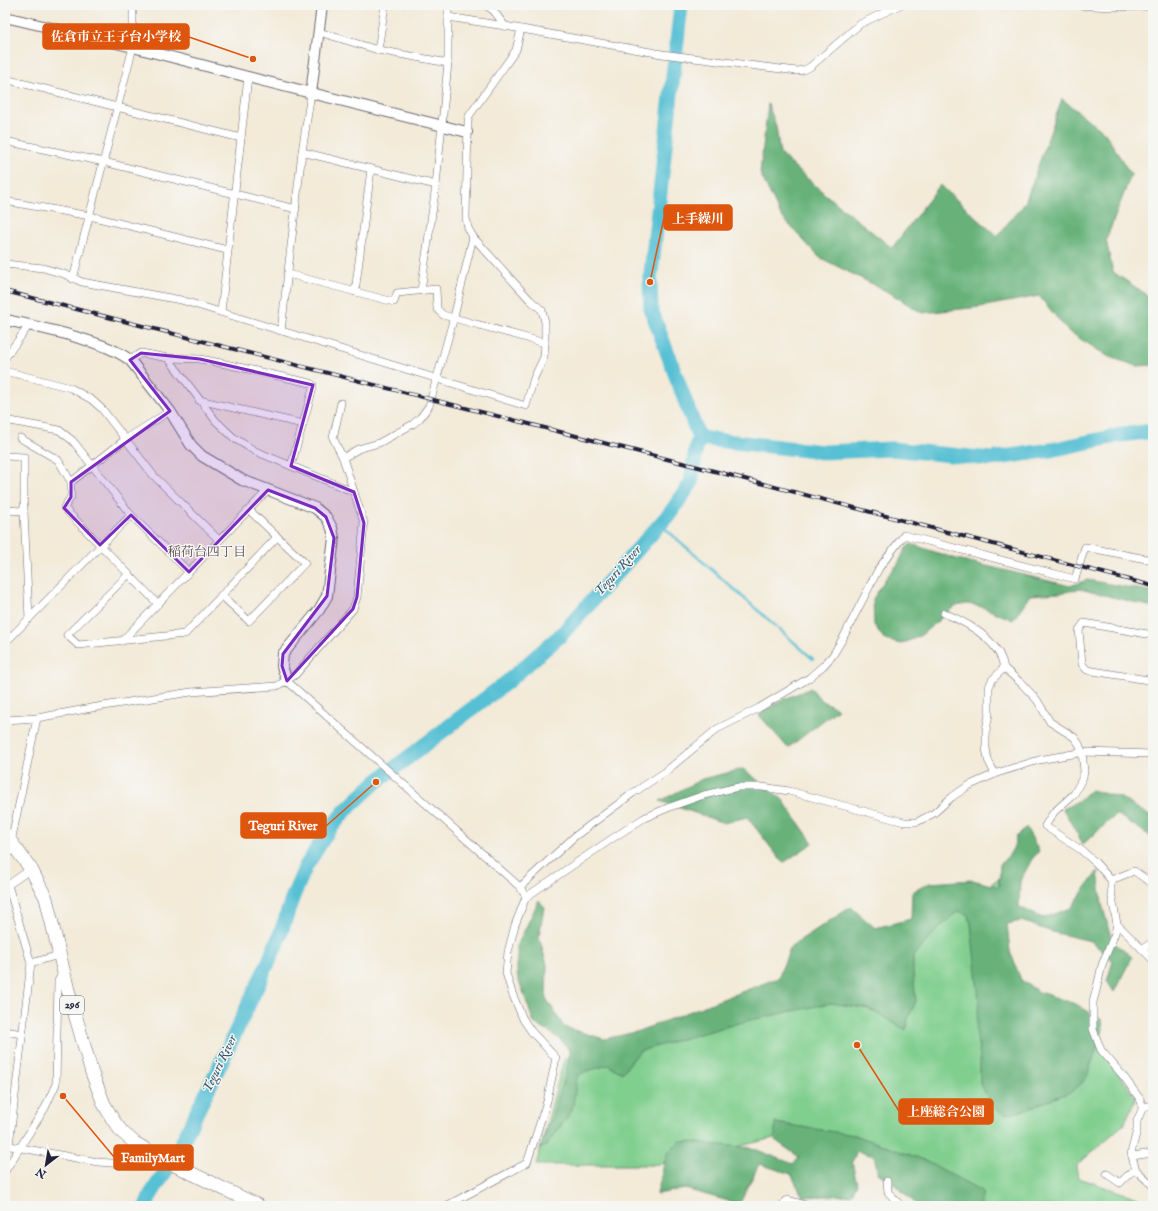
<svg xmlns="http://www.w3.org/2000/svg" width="1158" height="1211" font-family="'IM FELL English','Noto Serif JP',serif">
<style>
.green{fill:#81cf8f;stroke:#527865}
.forest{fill:#68b27a;stroke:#456a5a}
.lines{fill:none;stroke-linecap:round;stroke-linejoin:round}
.stream{stroke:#57c0d4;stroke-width:2.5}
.river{stroke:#57c0d4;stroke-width:15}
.street-casing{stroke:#6b6872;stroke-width:8}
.secondary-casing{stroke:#6b6872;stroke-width:12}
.highway-casing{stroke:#6b6872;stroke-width:14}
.street{stroke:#fff;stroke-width:7}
.secondary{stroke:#fff;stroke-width:10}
.highway{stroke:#fff;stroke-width:13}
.rail-casing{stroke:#22223b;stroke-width:4}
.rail{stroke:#f6f6f2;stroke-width:2.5;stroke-dasharray:8;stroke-linecap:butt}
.marked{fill:#7b2cbf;fill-opacity:0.2;stroke:#7b2cbf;stroke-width:3;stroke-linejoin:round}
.labels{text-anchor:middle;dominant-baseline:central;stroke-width:3;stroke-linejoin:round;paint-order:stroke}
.shield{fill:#f6f6f2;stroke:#626272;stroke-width:1}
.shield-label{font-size:11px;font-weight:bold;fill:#22223b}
.neighbourhood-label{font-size:13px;fill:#604d55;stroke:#f6f6f2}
.water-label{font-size:13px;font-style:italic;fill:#355971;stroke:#f6f6f2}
.leader{fill:none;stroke:#de560e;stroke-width:1.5}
.callout-dot{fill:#de560e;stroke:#f6f6f2;stroke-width:1.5}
.callout{fill:#de560e;stroke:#de560e;stroke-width:1.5}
.callout-label{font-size:13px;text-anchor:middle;font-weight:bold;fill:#fff}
</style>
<rect width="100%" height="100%" fill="#f6f6f2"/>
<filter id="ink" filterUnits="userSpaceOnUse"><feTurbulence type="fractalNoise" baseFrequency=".025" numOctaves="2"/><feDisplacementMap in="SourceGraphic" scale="8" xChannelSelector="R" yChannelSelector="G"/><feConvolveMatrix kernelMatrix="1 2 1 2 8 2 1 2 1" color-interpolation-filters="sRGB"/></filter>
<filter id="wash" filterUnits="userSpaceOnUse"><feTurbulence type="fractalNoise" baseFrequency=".012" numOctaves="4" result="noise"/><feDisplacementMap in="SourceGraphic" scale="16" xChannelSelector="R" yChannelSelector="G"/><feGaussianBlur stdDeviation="0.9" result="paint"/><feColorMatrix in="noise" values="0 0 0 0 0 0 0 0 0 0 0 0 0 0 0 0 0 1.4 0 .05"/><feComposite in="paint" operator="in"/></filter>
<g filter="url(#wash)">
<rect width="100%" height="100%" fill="#f3ead8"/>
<polygon class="green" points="999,878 1000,953 1003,998 1094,1038 1135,1096 1134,1103 1124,1124 1076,1166 1078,1178 1138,1198 1142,1206 972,1206 865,1147 794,1133 679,1161 651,1165 536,1165 564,1059 796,996 902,941 936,888 972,880 990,885"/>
<g class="forest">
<polygon points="1062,99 1105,133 1131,175 1106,240 1113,272 1153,299 1153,365 1137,366 1109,357 1068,331 1039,296 980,307 922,313 890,293 819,257 781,216 760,173 768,104 776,126 780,154 826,195 892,248 940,185 997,236 1025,203"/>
<polygon points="911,544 953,558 1070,586 1087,580 1150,591 1153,592 1153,607 1080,589 1060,593 1030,595 1013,620 982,607 968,604 955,606 920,636 901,644 885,640 874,625 873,599 886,578 898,564 906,548"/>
<polygon points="811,688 821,700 838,709 788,748 759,715 782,700"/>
<polygon points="743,769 782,799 813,843 783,863 747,817 724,823 660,801 702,779"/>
<polygon points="1091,790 1121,798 1153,818 1153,838 1117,814 1083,844 1063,809 1078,801"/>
<path d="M1026 827 1039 851 1032 859 1020 881 1019 907 1043 918 1071 908 1098 871 1102 904 1112 941 1132 957 1114 992 1107 981 1113 961 1091 941 1052 932 1021 921 1007 924 1010 951 1021 980 1039 992 1076 1004 1102 1020 1103 1030 1086 1079 1073 1091 1016 1113 1004 1114 996 1109 980 1084V1057L976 1031 979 1001 971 924 968 915 958 911 935 932 913 956V974L916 1001 908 1019 906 1030 869 1009 831 1003 746 1021 640 1051 622 1073 608 1065 584 1072 577 1077 572 1111 547 1145 540 1149C546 1132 572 1065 569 1052 566 1039 544 1030 534 1023L517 975V946L539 900 544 907 539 937 547 965 546 998 564 1027 604 1039 636 1032 778 978 791 946 851 907 875 928 911 919 912 892 930 883 972 880 999 887 1000 864C1009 856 1015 849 1016 837Z"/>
<polygon points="775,1123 855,1135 927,1161 983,1192 980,1206 918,1206 899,1188 878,1173 874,1156 857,1151 852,1162 857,1184 851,1195 803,1197 791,1174 759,1164 741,1201 736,1203 685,1189 657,1194 665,1160 668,1152 680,1141 752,1148 793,1164 799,1157 775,1140"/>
</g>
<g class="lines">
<polyline class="stream" points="660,524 813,659"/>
<g class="river">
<polyline points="681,5 650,282 651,309 699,438"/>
<polyline points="699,438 823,452 892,449 990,459 1051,450 1121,435 1153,431"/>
<polyline points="146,1206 151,1194 176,1155 230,1044 269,961 280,935 293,896 306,866 328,831 346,810 376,782 507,682 562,634 671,512 691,483 696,448 699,438"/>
</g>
</g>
</g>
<g filter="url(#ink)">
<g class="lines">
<g class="street-casing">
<g id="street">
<polyline points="485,5 493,10 505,26"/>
<polyline points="1076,5 1112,7 1153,6"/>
<polyline points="448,17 505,26 662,54 797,71 804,70 810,67 860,24 900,5"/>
<polyline points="319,32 378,50 448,63"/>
<polyline points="378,50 385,5"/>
<polyline points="5,79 241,138"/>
<polyline points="5,141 104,162 296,209"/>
<polyline points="302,152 436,185"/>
<polyline points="5,201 90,216 227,250"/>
<polyline points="5,264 43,268 64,274 82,282 181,300 526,406 534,378 544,357 545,343 545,322 542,310 530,300 473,237 468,228 466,218 468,121 469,116 516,50 521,29"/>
<polyline points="288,274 394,302 397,293 436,289 437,309 443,315 545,343"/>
<polyline points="73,279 133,47 133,5"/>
<polyline points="421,291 436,185 448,63 448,5"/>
<polyline points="355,292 371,169"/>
<polyline points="221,312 248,77"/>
<polyline points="281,331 302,152 311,93"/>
<polyline points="5,358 30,324"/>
<polyline points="168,358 216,421 234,438 255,451 354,492"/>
<polyline points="130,360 141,353 168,358 200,359 221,363 310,383 313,385 313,388 291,466"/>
<polyline points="5,371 71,388 92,400 102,409 154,476 219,540"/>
<polyline points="199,400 303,424"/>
<polyline points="5,420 59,430 73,441 131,515 189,572"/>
<polyline points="20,438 58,460 71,482 71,497 64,508 158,604"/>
<polyline points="5,456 24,457 24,511 29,619"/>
<polyline points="343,458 358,449 379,443 413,424 420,418 429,406 454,317 473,237"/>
<polyline points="71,482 126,439 170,411"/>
<polyline points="5,510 24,511"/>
<polyline points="129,574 67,635 78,645 185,634 277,537"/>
<polyline points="221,595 249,621 305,563 249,510"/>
<path d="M944 613C968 623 1000 640 1004 668L1022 684 1037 700 1050 722 1074 737 1079 744 1082 752 1084 771 1083 777 1074 794 1054 812 1045 826 1081 850 1095 862 1111 880V892L1117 924 1115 933 1102 965 1097 987 1093 1002V1029L1101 1050 1124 1077 1140 1099 1143 1107 1137 1121V1130L1131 1153 1136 1170 1153 1186"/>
<polyline points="1153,635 1084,623 1079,630 1082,664 1087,670 1148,680 1153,680"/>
<polyline points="122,641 268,490"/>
<polyline points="5,643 131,515"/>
<polyline points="287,681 520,887 526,897"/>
<polyline points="5,720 37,718 97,707 191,692 277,686 295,675 353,609 357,597 364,523 343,458 333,438 341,403"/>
<polyline points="995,774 988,760 986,748 986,730 989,714 989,687 992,680 1004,668"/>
<polyline points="11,842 37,718"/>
<polyline points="5,855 15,847"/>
<polyline points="1111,880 1134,871 1153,884"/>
<polyline points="8,885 31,963 9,1145"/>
<polyline points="5,887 31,869"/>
<polyline points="520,887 574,837 633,793 665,772 717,729 759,708 809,678 823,666 833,655 843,638 879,568 904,535 1075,579 1085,547 1146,559 1153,557"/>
<polyline points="1117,924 1153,960"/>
<polyline points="1142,949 1153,942"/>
<polyline points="31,963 59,955"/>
<polyline points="5,1031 22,1034"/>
<polyline points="1143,1107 1153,1105"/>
<polyline points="5,1145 98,1162 124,1164 142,1164 154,1155"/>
<polyline points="1132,1156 1153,1153"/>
<polyline points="5,1171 45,1108 56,1084 58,981 63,972"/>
<polyline points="1107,1174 1120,1183 1130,1173 1136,1170"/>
<polyline points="887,1181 888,1192 901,1206"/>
<polyline points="446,1206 527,1163 547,1101 556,1058 531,1031 523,1019 512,993 506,973 508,952 515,925 526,897 613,838 644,818 670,807 704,795 738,787 762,787 789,791 904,822 917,822 934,813 952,797 968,786 997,773 1039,760 1084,752 1153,754"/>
<polyline points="783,1206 785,1201 788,1200 809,1206"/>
</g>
</g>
<g class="secondary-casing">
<g id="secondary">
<polyline points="5,17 133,47 248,77 467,132"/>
<polyline points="311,93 322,5"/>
<path d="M5 320C26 324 46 329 66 334 89 341 110 346 130 360L170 411 191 445 202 456 242 480 315 508 326 517 332 528 334 538 327 596 319 610 283 654 282 666 287 681"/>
</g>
</g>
<g class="highway-casing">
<polyline id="highway" points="5,834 31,869 46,898 68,990 92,1073 104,1104 113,1120 122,1132 135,1143 160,1158 259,1206"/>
</g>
<use href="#street" class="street"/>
<use href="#secondary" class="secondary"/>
<use href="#highway" class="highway"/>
<g class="rail-casing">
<polyline id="rail" points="5,291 718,472 1153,586"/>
</g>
<use href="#rail" class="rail"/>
</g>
</g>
<path class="marked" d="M141 353 200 359 313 385 291 466 354 492 364 523 357 597 353 609 287 681 282 666 283 654 327 596 334 538 326 517 315 508 268 490 189 572 131 515 100 545 64 508 71 497V482L170 411 130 360Z"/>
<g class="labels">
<rect class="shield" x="60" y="996" width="24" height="18" rx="3"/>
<g class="shield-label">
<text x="72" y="1005">296</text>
</g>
<g class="neighbourhood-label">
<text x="207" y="552">稲荷台四丁目</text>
</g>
<g class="water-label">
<text transform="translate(618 571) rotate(-48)">Teguri River</text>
<text transform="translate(220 1064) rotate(-64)">Teguri River</text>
</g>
</g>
<path class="leader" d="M253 59L189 37M650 282L664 218M376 782L326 826M857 1045L899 1111M63 1096L114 1157"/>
<g class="callout-dot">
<circle cx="253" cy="59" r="4"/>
<circle cx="650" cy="282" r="4"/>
<circle cx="376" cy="782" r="4"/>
<circle cx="857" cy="1045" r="4"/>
<circle cx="63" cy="1096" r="4"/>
</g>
<g class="callout">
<rect x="43" y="24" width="146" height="25" rx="4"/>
<rect x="664" y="205" width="68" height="25" rx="4"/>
<rect x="241" y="813" width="85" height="25" rx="4"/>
<rect x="899" y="1099" width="94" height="25" rx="4"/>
<rect x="114" y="1145" width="79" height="25" rx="4"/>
</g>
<g class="callout-label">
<text x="116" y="41">佐倉市立王子台小学校</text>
<text x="698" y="223">上手繰川</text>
<text x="283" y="830">Teguri River</text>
<text x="946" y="1116">上座総合公園</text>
<text x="153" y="1162">FamilyMart</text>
</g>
<rect width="1158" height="1211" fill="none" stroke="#f6f6f2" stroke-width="20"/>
<g transform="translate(46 1165) rotate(211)" stroke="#f6f6f2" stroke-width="3" paint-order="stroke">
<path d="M0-3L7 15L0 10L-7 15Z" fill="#22223b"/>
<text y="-6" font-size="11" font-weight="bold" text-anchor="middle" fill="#22223b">N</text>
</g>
</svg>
